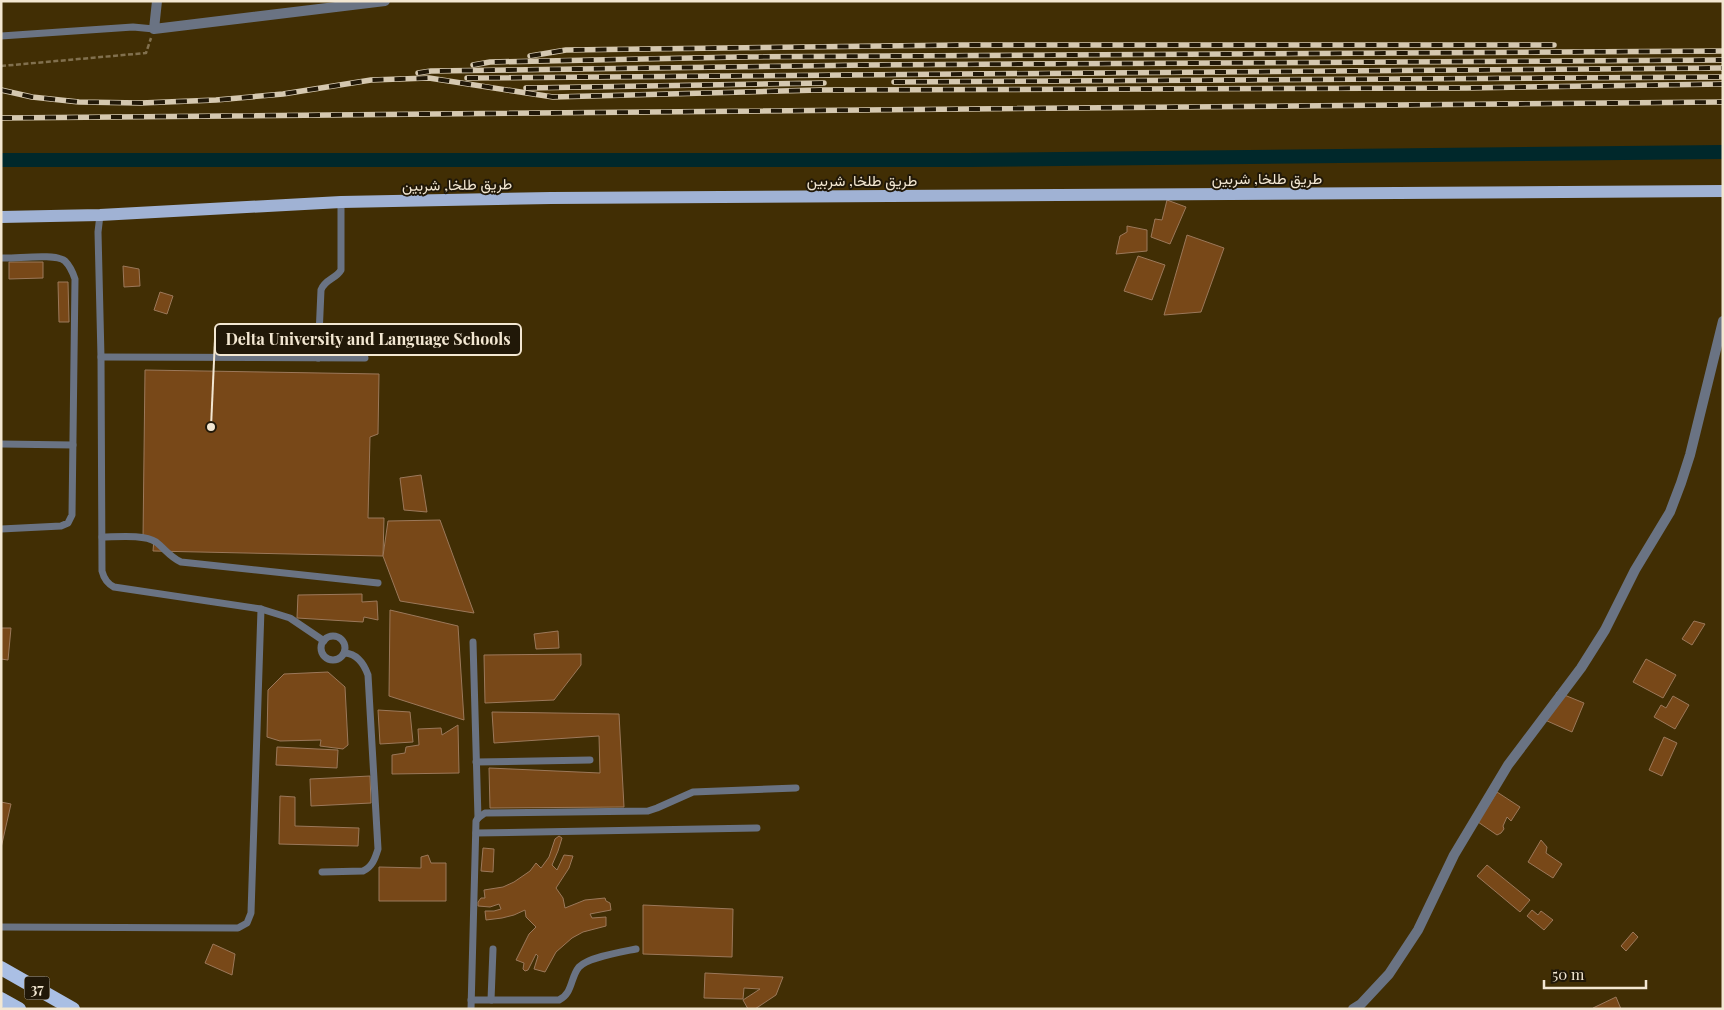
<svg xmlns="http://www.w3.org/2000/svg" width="1724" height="1010" font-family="'Playfair Display',Vazirmatn,serif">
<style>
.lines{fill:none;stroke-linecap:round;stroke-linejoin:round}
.canal{stroke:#00282b;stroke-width:14}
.building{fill:#784818;stroke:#9b785a}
.path{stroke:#81704e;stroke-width:2.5;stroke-dasharray:5 2.5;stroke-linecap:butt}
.service{stroke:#6a7383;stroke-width:7}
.minor{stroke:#6a7383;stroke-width:10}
.primary{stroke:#a0b2d4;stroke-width:12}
.trunk{stroke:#aabfe4;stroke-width:14}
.rail-casing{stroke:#d5c8b0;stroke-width:5.5}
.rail{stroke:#211808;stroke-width:4;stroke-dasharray:11;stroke-linecap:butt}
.labels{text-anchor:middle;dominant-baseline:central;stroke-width:4;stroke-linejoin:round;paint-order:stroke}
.shield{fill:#211808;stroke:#b4a995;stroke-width:1}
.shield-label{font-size:14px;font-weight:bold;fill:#f3e7d2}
.street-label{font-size:15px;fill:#f3e7d2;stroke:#211808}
.leader{fill:none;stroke:#f3e7d2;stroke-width:2}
.callout-dot{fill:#f3e7d2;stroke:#211808;stroke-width:2}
.callout{fill:#211808;stroke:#f3e7d2;stroke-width:2}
.callout-label{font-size:16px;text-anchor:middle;font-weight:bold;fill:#f3e7d2}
</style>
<rect width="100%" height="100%" fill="#412e04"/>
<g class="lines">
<polyline class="canal" points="1,160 968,160 1723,152"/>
</g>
<g class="building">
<polygon points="1167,200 1186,207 1170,244 1151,237 1155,219 1162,220"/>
<polygon points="1127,226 1147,230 1147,251 1116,254 1120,236 1127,232"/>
<polygon points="1187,235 1224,248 1201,312 1164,315"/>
<polygon points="1138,256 1165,265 1152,300 1124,291"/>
<polygon points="9,262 43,262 43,278 9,279"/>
<polygon points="123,266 139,269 140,286 124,287"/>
<polygon points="58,282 68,282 69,322 59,322"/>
<polygon points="160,292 173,296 167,314 154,310"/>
<polygon points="145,370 379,374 378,434 370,437 368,518 384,518 383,556 153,551 154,539 143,539"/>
<polygon points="421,475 427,512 404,510 400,478"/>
<polygon points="440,520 474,613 400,601 383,556 388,521"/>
<polygon points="362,594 362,602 377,601 378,620 364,617 363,622 297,618 298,595"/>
<polygon points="390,610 458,626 464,720 389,696"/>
<polygon points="1694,621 1705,624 1692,645 1682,639"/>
<polygon points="1,628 11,628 8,660 1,659"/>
<polygon points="558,631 559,648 536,649 534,634"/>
<polygon points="581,654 581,665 554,700 485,703 484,655"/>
<polygon points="1646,659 1676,675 1663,698 1633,682"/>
<polygon points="328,672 345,687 348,745 343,749 320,746 321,740 280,741 267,737 268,690 284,674"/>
<polygon points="1557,692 1584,703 1572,732 1545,720"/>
<polygon points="1673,696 1689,705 1675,729 1654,717 1661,705 1666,708"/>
<polygon points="378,710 410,712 413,742 380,744"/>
<polygon points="492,712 619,714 624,807 490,808 489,768 600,773 599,736 494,743"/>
<polygon points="458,725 459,773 392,774 392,755 405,753 406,747 419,745 418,729 441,728 442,735"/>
<polygon points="1664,737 1677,743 1662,776 1649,770"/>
<polygon points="277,747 338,750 337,768 276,765"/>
<polygon points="370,776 371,803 311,806 310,779"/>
<polygon points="1497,792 1520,807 1511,821 1507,817 1503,826 1504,829 1501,833 1497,835 1478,822"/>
<polygon points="280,796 295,797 295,826 359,828 358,846 279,844"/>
<polygon points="1,802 11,804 1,848"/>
<polygon points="559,836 562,838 558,851 552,865 557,870 564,855 573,856 569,868 556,888 563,898 565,908 585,900 605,898 606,901 610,903 611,910 590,914 592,918 606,917 606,926 583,932 572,938 556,952 545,972 534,969 538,956 536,954 528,970 525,971 523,969 524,963 516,960 529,934 536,927 526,917 525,910 514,915 502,918 486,920 485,911 494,911 501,909 499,904 490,907 478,906 478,902 481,898 485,898 484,890 503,887 514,882 530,871 536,863 541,868 549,857 555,839"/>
<polygon points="1541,840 1547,847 1546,853 1562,864 1553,878 1528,862"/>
<polygon points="483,848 494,849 493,872 481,871"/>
<polygon points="428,855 431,863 446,863 446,901 379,901 379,867 421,868 421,857"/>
<polygon points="1487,865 1530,900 1520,912 1477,876"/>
<polygon points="643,905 733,909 732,957 643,954"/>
<polygon points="1532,910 1538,915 1541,911 1553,920 1544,930 1527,916"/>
<polygon points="1633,932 1638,937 1626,951 1621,946"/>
<polygon points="213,944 235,954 232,975 205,963"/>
<polygon points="705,973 783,977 776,995 755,1009 748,1009 743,1000 760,989 744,988 743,999 704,998"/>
<polygon points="1616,997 1621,1009 1593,1009 1593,1008"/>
</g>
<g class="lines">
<polyline class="path" points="1,66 146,53 151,38"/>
<g class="service">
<polyline points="1,36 133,27 154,29"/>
<path d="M100 215 98 232 101 357 102 571C104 579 108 584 114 587L261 609 290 618 324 641"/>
<path d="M1 258C16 259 55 253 65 261 70 266 73 273 75 279L72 515 68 523 61 526 1 529"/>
<polyline points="101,357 365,358"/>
<path d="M318 358 321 290C325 279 336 279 341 270V202"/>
<polyline points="1,444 73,445"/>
<path d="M102 537C116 537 144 534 156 542 165 549 170 557 181 562L378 583"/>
<circle cx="333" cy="648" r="12"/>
<polyline points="473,642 478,818"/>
<polyline points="476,762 590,760"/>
<polyline points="476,833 757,828"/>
<path d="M322 872 363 871C372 867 375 859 378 849L368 675C364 664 358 654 345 653"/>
<polyline points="1,927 238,928 247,923 251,913 261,609"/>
<path d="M471 1000H559C573 993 570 978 579 967 589 957 621 952 636 949"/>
<polyline points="491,1000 493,949"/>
<polyline points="471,1009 476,821 478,818 485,813 648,811 657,808 693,792 796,788"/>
</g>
<g class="minor">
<polyline points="157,1 154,29 385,1"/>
<polyline points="1353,1009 1361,1004 1389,974 1418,930 1454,855 1508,765 1581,668 1605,630 1635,570 1670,512 1681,483 1690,455 1723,321"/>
</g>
<polyline class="primary" points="1,217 100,215 341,202 551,198 1723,191"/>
<g class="trunk">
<polyline points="1,968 73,1009"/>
<polyline points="1,999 19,1009"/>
</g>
<g class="rail-casing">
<g id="rail">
<polyline points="530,56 566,50 962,45 1554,45"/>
<polyline points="473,65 490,62 740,57 1723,51"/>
<polyline points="418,73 431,71 866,65 1723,60"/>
<polyline points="467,78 1723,68"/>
<polyline points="894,82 1723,77"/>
<polyline points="526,88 824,83"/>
<polyline points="1,90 32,97 79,102 141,103 216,100 283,94 371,80 429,78 553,97 820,90 1467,88 1723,84"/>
<polyline points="1,118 1723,102"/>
</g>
</g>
<use href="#rail" class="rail"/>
</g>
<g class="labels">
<rect class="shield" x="24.5" y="976.5" width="25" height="23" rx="4"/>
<g class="shield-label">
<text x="37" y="988">37</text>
</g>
<g class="street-label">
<text x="1267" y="178">طريق طلخا, شربين</text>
<text x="862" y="180">طريق طلخا, شربين</text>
<text transform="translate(457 184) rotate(-1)">طريق طلخا, شربين</text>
</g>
</g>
<path class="leader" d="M211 427L215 339"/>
<circle class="callout-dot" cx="211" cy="427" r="5"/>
<rect class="callout" x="215" y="324" width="306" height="31" rx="5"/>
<g class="callout-label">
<text x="368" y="345">Delta University and Language Schools</text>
</g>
<rect width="1724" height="1010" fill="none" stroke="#f3e7d2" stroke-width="5"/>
<path d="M1544 980v8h102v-8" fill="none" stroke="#f3e7d2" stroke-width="2.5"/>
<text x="1552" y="980" font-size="15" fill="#f3e7d2" stroke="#211808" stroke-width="4" paint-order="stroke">50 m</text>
</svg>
